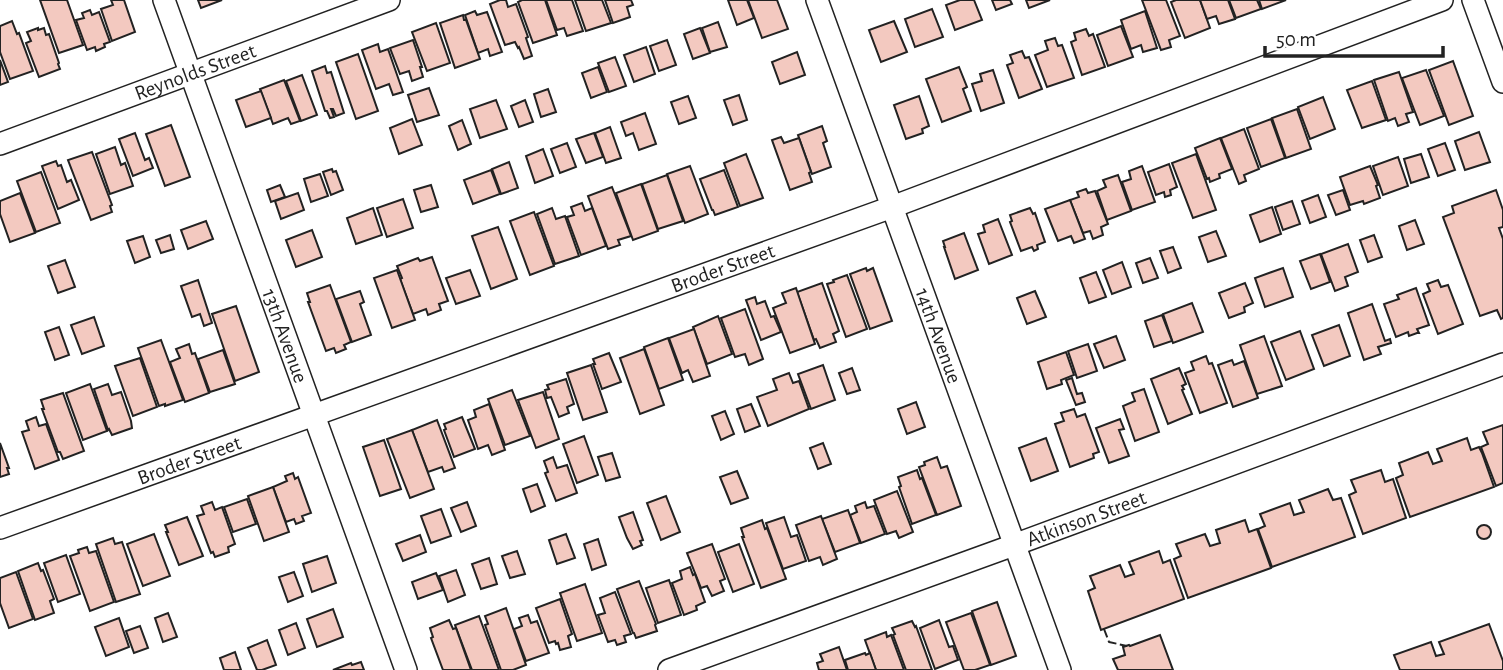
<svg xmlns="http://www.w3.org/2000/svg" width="1503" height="670" font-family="'Alegreya Sans',sans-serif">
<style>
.building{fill:#f3c9c0;stroke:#222;stroke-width:2}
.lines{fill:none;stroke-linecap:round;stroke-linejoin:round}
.minor-casing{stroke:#222;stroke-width:24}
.minor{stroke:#fff;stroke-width:21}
.fence{stroke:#222;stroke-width:2;stroke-dasharray:9 3.5;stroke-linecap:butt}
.labels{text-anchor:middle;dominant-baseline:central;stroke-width:5;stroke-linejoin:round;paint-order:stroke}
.street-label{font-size:21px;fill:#222;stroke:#fff}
</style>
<rect width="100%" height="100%" fill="#fff"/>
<g class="building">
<polygon points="40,0 67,0 83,45 59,53"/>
<polygon points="111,0 124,0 135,32 112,41 101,9 113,5"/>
<polygon points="198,0 222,0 201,8"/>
<polygon points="500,0 506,0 508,7 516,4 528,37 526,38 532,56 524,59 519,47 518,48 515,42 505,45 490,4"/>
<polygon points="522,0 545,0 557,35 533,43 518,2"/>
<polygon points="546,0 572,0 583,31 567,36 564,28 557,30"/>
<polygon points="575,0 602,0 611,23 586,31"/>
<polygon points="605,0 631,0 633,5 627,7 630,17 613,23"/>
<polygon points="728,0 747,0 754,18 737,25"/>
<polygon points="748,0 777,0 788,29 762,38"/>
<polygon points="960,0 974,0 982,20 955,30 946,5"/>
<polygon points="992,0 1010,0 1012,4 996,10"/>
<polygon points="1026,0 1050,0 1029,8"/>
<polygon points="1142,0 1166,0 1180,36 1169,40 1171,47 1161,50"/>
<polygon points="1176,0 1200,0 1210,28 1185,38 1171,2"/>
<polygon points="1200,0 1228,0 1235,19 1219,24 1216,16 1207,19"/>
<polygon points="1229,0 1257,0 1261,9 1236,18"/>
<polygon points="1259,0 1286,0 1262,9"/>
<polygon points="932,9 943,37 915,47 905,19"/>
<polygon points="90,10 92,15 99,12 110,42 104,44 105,47 96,51 95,47 87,50 76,20 84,18 82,13"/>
<polygon points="475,11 477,15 487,12 502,52 490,56 488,49 478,53 465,15"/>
<polygon points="1145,11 1157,48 1143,52 1141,45 1131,49 1121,20"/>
<polygon points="463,15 464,20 466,20 480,59 455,68 440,23"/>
<polygon points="12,21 17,34 19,33 33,71 10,79 0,52 0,26"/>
<polygon points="894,21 907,52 881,62 869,30"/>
<polygon points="718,22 727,47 710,52 702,28"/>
<polygon points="436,23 450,63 427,71 412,32"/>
<polygon points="1121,26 1133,57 1108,66 1097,35"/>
<polygon points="38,28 38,30 44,28 46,35 49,34 59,63 58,64 60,69 39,77 26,43 31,41 27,32"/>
<polygon points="700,28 710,53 693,59 684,34"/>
<polygon points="1086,29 1089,36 1093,34 1105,67 1082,75 1071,42 1076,40 1074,33"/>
<polygon points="1055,38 1058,46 1062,45 1074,78 1047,87 1035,55 1048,50 1045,41"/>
<polygon points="413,40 422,67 420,67 423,77 412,81 409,71 400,74 390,48"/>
<polygon points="667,40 676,65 659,71 650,46"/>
<polygon points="378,44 380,52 388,49 403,92 393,95 389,84 376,89 362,50"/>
<polygon points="646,47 655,74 634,82 624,55"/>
<polygon points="1022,51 1025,58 1029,57 1042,89 1019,98 1007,65 1013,63 1010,55"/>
<polygon points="797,52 805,75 780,84 772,62"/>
<polygon points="358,54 378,111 356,119 336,62"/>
<polygon points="615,57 626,86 609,92 598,63"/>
<polygon points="0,60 8,82 0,85"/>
<polygon points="1453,61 1473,116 1449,125 1429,70"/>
<polygon points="325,66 327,73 331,72 344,113 336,116 333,109 331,109 334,117 330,118 327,111 325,111 312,71"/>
<polygon points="598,67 607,92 591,98 582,73"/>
<polygon points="959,67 967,87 963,89 971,111 942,122 926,79"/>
<polygon points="993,70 1004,103 981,111 972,84 982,81 980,74"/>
<polygon points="1426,70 1444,116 1420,125 1402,78"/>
<polygon points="1399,72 1413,112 1406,114 1409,122 1398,126 1395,118 1388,121 1374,80"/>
<polygon points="302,75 317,115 301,121 286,81"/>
<polygon points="284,80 300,121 291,124 288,118 273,124 260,89"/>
<polygon points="1372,81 1386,120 1362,128 1347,90"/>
<polygon points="429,88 439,115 417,122 408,95"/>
<polygon points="548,89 556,112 541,117 534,94"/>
<polygon points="261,91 271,118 246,127 236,100"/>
<polygon points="739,95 747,120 733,125 724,100"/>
<polygon points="688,96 696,118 679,124 671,102"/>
<polygon points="919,96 929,126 922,129 923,133 906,139 894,105"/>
<polygon points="1323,97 1335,129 1310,139 1298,107"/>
<polygon points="496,100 507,129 480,138 470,109"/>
<polygon points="525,100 533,122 519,127 511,106"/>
<polygon points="1297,109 1311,149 1286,158 1272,118"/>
<polygon points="645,113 656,144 639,150 633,133 626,136 621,122"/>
<polygon points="412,119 422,145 399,154 390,128"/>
<polygon points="1271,119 1285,158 1261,167 1247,128"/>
<polygon points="462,120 471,144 458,150 449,126"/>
<polygon points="171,125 190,177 165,186 146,134"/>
<polygon points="822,126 827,141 823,143 831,167 812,174 798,135"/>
<polygon points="610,127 621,158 606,163 595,133"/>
<polygon points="1244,129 1259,169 1244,175 1246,181 1239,184 1221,138"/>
<polygon points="1479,132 1490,162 1465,170 1455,141"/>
<polygon points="135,133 145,160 149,158 153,168 133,176 119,139"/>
<polygon points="594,133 603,157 586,163 576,139"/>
<polygon points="781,137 784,143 799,138 811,172 809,173 812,182 790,190 772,140"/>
<polygon points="1220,138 1232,169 1219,174 1220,178 1210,182 1209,178 1207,179 1195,148"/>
<polygon points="567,143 576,167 560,173 551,149"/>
<polygon points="1445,143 1455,170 1438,176 1428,149"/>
<polygon points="115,147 121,165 125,163 133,186 110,194 96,154"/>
<polygon points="543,149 553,176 535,183 526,156"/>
<polygon points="92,152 112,205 110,206 112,212 91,220 68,160"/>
<polygon points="746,154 763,198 740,206 724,163"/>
<polygon points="1196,154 1216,210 1193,218 1172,163"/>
<polygon points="1421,154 1429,177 1411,183 1404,159"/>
<polygon points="1398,157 1408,186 1383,195 1373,166"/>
<polygon points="56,161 58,166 61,165 67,182 71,180 79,200 58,209 42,166"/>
<polygon points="509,162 518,188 501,194 492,169"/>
<polygon points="1169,164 1177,187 1170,190 1171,195 1165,197 1164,192 1156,195 1148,172"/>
<polygon points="690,166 708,214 685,223 667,174"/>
<polygon points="1142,166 1155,202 1132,210 1122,182 1131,179 1129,171"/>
<polygon points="1370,166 1378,185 1376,186 1380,198 1364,204 1363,201 1350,205 1340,177"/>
<polygon points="332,169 333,172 336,171 343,190 331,195 323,172"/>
<polygon points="491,170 500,194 473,204 464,180"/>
<polygon points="724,170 738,207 715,215 713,210 712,210 700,179"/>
<polygon points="41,172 60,223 36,232 17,181"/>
<polygon points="320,174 328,196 311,202 304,179"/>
<polygon points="667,175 683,221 658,229 642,184"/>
<polygon points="1118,175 1131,211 1107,220 1097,191 1106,187 1103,180"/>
<polygon points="641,184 658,231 633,240 616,193"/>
<polygon points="280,185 285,197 271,202 267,190"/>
<polygon points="431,185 438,207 421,212 414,190"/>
<polygon points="612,187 631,236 618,240 620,245 608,249 588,196"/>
<polygon points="1086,189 1088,193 1095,191 1108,224 1101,227 1103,235 1093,239 1090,231 1083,233 1070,200 1079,197 1077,192"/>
<polygon points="1343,190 1350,210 1336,215 1328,195"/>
<polygon points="1496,190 1503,210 1503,227 1499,228 1503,239 1503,318 1501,319 1497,310 1480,316 1443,217 1454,213 1452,206"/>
<polygon points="20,193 35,233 10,242 0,214 0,201"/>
<polygon points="298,193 304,210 281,219 275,201"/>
<polygon points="1318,195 1326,217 1310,223 1302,201"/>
<polygon points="403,199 413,228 387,237 377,208"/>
<polygon points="1070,200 1085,239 1074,243 1071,236 1058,241 1045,209"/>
<polygon points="1292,201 1300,224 1283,230 1275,207"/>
<polygon points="582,203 585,211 592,208 606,246 581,255 567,217 574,215 571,207"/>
<polygon points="1272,207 1281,234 1260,242 1250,215"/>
<polygon points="373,208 382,235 356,244 347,218"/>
<polygon points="552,208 556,219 565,216 579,256 555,264 537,214"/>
<polygon points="1030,208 1033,214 1035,213 1045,242 1037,245 1038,249 1034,251 1032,247 1021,251 1010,222 1012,221 1010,215"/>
<polygon points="534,212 554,266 530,275 510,221"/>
<polygon points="998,219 1012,255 989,264 978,234 985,232 983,225"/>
<polygon points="1415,220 1424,244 1407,250 1399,226"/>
<polygon points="206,221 213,239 188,249 181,230"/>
<polygon points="498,227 517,279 491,289 472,236"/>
<polygon points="312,230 322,257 296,267 286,240"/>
<polygon points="1216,231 1226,256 1208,262 1199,237"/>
<polygon points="964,233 978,270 955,279 944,247 945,247 943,241"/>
<polygon points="170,235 174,249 161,253 156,240"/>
<polygon points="1374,235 1382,257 1368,262 1360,240"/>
<polygon points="143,236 150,257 135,263 127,241"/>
<polygon points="1348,244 1358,272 1345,277 1348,286 1335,291 1321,254"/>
<polygon points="1173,247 1181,268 1168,273 1160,251"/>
<polygon points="1320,254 1330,282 1311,289 1300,261"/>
<polygon points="432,257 448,301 439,304 441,310 428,315 426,309 413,314 400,279 402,278 397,266 418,258 420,261"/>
<polygon points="1150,258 1158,278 1143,283 1136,263"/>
<polygon points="65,260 75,287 58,293 48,266"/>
<polygon points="1122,262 1131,287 1112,294 1103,270"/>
<polygon points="866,268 867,271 873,268 892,321 870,329 850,274"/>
<polygon points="1283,268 1293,297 1265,307 1255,278"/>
<polygon points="397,270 415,320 392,328 374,278"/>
<polygon points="470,270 480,296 456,304 446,278"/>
<polygon points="1096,272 1106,297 1089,303 1080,278"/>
<polygon points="847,275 867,329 846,337 827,284 834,282 833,280"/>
<polygon points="198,280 212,323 204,326 200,314 192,317 181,286"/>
<polygon points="1438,280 1441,287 1448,285 1463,324 1438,334 1423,294 1430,291 1427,284"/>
<polygon points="822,283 839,331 833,334 836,342 820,348 816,339 814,340 797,292"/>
<polygon points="1245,283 1253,303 1244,307 1245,312 1229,318 1219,293"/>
<polygon points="330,285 351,342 344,345 346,349 336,353 334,348 326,351 308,302 310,302 307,293"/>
<polygon points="796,288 815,344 790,353 773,308 786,303 782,293"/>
<polygon points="1416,288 1429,325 1417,329 1419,333 1417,333 1409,336 1408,332 1396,337 1384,304 1399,299 1397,295"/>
<polygon points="360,291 364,302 360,304 371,335 352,342 336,299"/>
<polygon points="1035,291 1046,317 1027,324 1017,298"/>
<polygon points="755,297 757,304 765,301 771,317 774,316 781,332 761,340 746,300"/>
<polygon points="1192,303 1203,332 1173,343 1163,314"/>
<polygon points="1372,304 1385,341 1390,339 1391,343 1378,347 1381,354 1364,360 1348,313"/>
<polygon points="236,306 259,372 235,381 212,314"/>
<polygon points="745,309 763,359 749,365 745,354 735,357 721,318"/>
<polygon points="1162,315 1172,341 1154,347 1145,321"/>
<polygon points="718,316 732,354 707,364 693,327"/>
<polygon points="94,317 104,346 82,354 71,325"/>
<polygon points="1339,325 1350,356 1324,366 1312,335"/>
<polygon points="59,327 69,355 55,360 45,332"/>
<polygon points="694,329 710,376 693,382 688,370 682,373 669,338"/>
<polygon points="1300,331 1314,369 1286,380 1271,342"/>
<polygon points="1116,336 1125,360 1104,368 1094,344"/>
<polygon points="1264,336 1282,386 1257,394 1240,345"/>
<polygon points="668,338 683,380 659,389 644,347"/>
<polygon points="161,340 183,400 165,406 165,404 159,406 138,348"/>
<polygon points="189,344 192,354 195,353 209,393 185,402 170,362 180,358 176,349"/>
<polygon points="1088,344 1097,371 1077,378 1068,351"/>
<polygon points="644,349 664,405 640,414 620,358"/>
<polygon points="223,350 235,384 210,392 198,359"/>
<polygon points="1066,352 1074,375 1061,380 1062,384 1047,389 1038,362"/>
<polygon points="609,353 621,382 602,389 593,364 595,364 593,359"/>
<polygon points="1206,356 1209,364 1212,363 1227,403 1200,413 1185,373 1194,370 1191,362"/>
<polygon points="140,358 157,407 133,416 115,366"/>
<polygon points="1232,360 1234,365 1244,361 1258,398 1233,407 1218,365"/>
<polygon points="591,365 607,412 583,420 567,373"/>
<polygon points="823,365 835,400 811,409 798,374"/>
<polygon points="852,368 860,390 847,394 839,373"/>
<polygon points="1179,368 1186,384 1182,386 1184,389 1182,390 1192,414 1168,424 1151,379"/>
<polygon points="789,373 793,383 799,381 809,409 768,426 757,397 777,390 773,379"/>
<polygon points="1072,378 1077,394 1082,393 1085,402 1076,405 1066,380"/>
<polygon points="566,379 574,404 567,407 569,413 559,417 551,397 547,398 545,390 549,389 547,385"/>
<polygon points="90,384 107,431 83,440 66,393"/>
<polygon points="108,384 112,395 121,392 131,421 132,428 112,435 109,429 108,430 94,389"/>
<polygon points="1144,389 1159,432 1135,441 1123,406 1135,401 1132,393"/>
<polygon points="512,390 530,436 505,445 488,399"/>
<polygon points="543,392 559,439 536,448 518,400"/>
<polygon points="63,393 84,451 63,459 60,452 58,452 42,409 44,409 41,400"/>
<polygon points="916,402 925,427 907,434 898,409"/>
<polygon points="489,404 505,450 492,455 488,445 478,449 468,420 476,417 474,410"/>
<polygon points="751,404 760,426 745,432 737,409"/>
<polygon points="1074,409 1077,417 1085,414 1099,452 1093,454 1094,458 1070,467 1055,424 1064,421 1061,413"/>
<polygon points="725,411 734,434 721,440 712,416"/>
<polygon points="36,417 39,426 46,424 59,460 35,469 22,432 29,430 26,421"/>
<polygon points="462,417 475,449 454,457 444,430 446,429 444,424"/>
<polygon points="1120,419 1124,429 1119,430 1129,456 1109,463 1096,428"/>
<polygon points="437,420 455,468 444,472 442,467 428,472 412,430"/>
<polygon points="1503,425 1503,483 1496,486 1481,447 1488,444 1483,432"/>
<polygon points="412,430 434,489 410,498 387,439"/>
<polygon points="584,436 598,475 577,483 563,444"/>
<polygon points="1046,438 1058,471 1031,481 1019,448"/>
<polygon points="1467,438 1471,450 1479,447 1482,453 1494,487 1410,517 1396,478 1403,475 1399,463 1428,452 1433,464 1442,461 1437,449"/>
<polygon points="384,440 401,489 380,496 363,447"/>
<polygon points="0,443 9,468 7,468 9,474 0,477"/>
<polygon points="823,443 831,464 818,469 810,448"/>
<polygon points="612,453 620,477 606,481 598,457"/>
<polygon points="553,457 557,468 567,465 577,493 556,501 545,473 548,472 544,461"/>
<polygon points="937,457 941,468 947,466 961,506 937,515 919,467 925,465 924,462"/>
<polygon points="917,470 920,479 922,478 936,515 912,524 899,487 901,486 898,477"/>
<polygon points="1381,470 1385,482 1393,479 1406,518 1363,534 1349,495 1356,492 1351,480"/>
<polygon points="737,471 748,498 731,504 720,477"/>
<polygon points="293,473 295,479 298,477 311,513 302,516 304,521 296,524 294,519 286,522 273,487 287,481 285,476"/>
<polygon points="537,484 545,506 531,512 523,489"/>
<polygon points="273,487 289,532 264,541 248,496"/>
<polygon points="1328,489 1333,500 1341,498 1355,537 1272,567 1258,529 1265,526 1260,514 1290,503 1294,515 1304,512 1299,500"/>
<polygon points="897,491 913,532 899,538 896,531 887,534 874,500"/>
<polygon points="666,496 680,532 661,540 647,503"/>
<polygon points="247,499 256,524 233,532 224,507"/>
<polygon points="212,502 215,510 222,507 235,544 228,547 229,552 215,557 213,552 211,553 197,516 204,514 201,506"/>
<polygon points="467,502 476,526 461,532 451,508"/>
<polygon points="865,502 867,508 874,506 885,534 861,543 850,515 857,512 855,506"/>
<polygon points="441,509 451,536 431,543 421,516"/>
<polygon points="848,510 860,543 835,552 822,519"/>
<polygon points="633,512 643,540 640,541 642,545 633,549 627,538 619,517"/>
<polygon points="821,516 837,559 823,565 820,557 809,561 796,525"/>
<polygon points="187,517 203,556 179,565 166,532 168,532 165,525"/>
<polygon points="784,517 791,537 797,535 806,561 783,569 766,523"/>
<polygon points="762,520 765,529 767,528 786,579 761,588 742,537 744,537 741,528"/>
<polygon points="1245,520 1249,532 1257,529 1271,568 1188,598 1174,559 1181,556 1176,544 1205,534 1210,546 1220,543 1216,530"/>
<circle cx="1484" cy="532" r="7"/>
<polygon points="154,534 170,576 143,586 127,544"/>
<polygon points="566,534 575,558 557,564 549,540"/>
<polygon points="420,535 426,552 403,561 396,544"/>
<polygon points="113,538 115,544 122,542 140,594 116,602 96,544"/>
<polygon points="598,539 606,565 592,570 584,544"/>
<polygon points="712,544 725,579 720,581 724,591 712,596 707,586 701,588 687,553"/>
<polygon points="739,544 754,584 733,592 718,552"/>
<polygon points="87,547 89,553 96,551 114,602 90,611 70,556 79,553 78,550"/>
<polygon points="517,551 525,574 510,578 502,556"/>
<polygon points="1159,551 1163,563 1170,560 1184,599 1101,630 1088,591 1095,588 1090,576 1120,565 1125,577 1134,574 1129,562"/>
<polygon points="66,555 80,594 58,602 44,563"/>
<polygon points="327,556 336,583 312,592 303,564"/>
<polygon points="489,558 497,584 481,589 472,564"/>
<polygon points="38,563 41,571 43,570 54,599 50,601 54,613 35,620 18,571"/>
<polygon points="690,567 693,575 695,574 705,602 696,606 697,610 684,615 672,583 682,579 680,571"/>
<polygon points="456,570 465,595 448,602 439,576"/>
<polygon points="16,572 33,619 9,628 0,603 0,578"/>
<polygon points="294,572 303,596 288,602 279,577"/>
<polygon points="436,573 443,590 418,599 412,582"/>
<polygon points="669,580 681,615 658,623 646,588"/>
<polygon points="639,581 656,624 655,625 657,631 636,638 634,633 633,633 617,589"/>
<polygon points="585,584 602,633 577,641 560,593"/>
<polygon points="615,592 631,634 624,636 626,642 617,645 615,640 608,642 598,615 605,613 600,598"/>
<polygon points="560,599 572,634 568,636 571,647 560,650 558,643 556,644 555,641 549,643 536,608"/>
<polygon points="997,602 1016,656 991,665 972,611"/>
<polygon points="506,608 526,665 513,670 501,670 485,625 488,624 485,616"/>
<polygon points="333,609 343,637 317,647 307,619"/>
<polygon points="168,613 177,637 163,642 155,618"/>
<polygon points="971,613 990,665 975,670 964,670 946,622"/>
<polygon points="528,615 531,623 537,621 549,653 526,661 514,629 522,626 519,618"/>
<polygon points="479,616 499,670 472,670 455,625"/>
<polygon points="119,618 129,647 106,656 95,627"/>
<polygon points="449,620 453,629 456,628 471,670 443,670 431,638 433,637 430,628"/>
<polygon points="939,620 949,647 953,646 958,660 935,669 920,628"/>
<polygon points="912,621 915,627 916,626 932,670 906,670 893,635 895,634 892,628"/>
<polygon points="296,623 305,648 288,655 279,630"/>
<polygon points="1489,624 1503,661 1503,670 1400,670 1394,655 1431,642 1436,656 1444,654 1439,642"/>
<polygon points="140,626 148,648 134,653 126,631"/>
<polygon points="886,632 887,637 891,635 904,670 876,670 865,640"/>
<polygon points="1160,635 1173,670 1118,670 1113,659 1125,655 1123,647 1129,645 1130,646"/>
<polygon points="267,640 276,665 262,670 257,670 248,648"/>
<polygon points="839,647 847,670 819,670 817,663 823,661 820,654"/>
<polygon points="235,652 241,670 224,670 220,658"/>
<polygon points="865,653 866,655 870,653 876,670 848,670 845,660"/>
<polygon points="361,662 364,670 333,670 351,663 352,665"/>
</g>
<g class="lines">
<g class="minor-casing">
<g id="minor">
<path id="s1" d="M164 0 406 670"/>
<path id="s2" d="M817 0 1060 670"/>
<polyline points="1473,0 1503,82"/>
<path id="s3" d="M0 144 389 0"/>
<path id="s4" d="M0 528 892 207 1442 0"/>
<path id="s5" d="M669 670 1014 545 1503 364"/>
</g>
</g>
<use href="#minor" class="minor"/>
<polyline class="fence" points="1104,629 1109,642 1127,646"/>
</g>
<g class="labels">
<g class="street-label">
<text stroke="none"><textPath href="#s3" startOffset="208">Reynolds Street</textPath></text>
<text stroke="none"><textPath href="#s4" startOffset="768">Broder Street</textPath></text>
<text stroke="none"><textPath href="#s1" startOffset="357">13th Avenue</textPath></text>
<text stroke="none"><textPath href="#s2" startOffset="357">14th Avenue</textPath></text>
<text stroke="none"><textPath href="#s4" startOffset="201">Broder Street</textPath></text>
<text stroke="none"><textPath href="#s5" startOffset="444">Atkinson Street</textPath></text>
</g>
</g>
<path d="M1265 46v10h178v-10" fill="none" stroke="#222222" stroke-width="3.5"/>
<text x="1276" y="46" font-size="21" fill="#222222" stroke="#ffffff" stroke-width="5" paint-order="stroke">50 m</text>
</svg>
